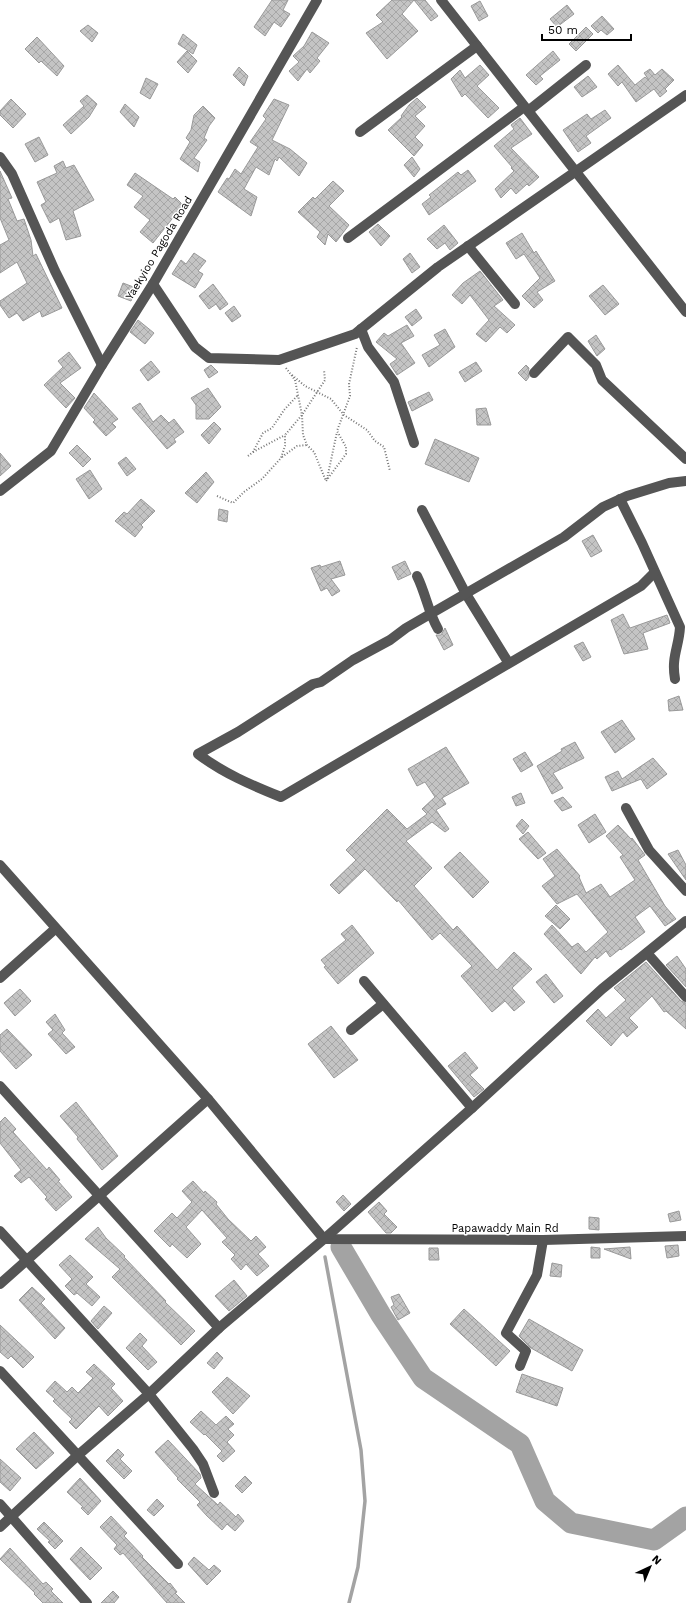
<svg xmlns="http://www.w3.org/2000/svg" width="686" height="1603" font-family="'Work Sans',sans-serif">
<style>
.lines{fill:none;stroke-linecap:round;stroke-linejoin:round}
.stream{stroke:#a3a3a3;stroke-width:3.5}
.river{stroke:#a3a3a3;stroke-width:21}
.building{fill:url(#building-cross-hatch);stroke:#999}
.path{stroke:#777;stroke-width:2;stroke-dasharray:1 2;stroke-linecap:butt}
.minor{stroke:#555;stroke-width:10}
.labels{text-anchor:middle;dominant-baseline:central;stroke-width:3;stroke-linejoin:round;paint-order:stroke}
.street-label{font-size:11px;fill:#000;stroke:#fff}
</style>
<defs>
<pattern id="building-cross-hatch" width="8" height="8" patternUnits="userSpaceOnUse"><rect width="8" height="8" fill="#c4c4c4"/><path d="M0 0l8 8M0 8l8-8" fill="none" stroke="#a7a7a7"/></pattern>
</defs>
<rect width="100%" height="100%" fill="#fff"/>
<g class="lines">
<polyline class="stream" points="325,1257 361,1450 365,1501 358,1567 349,1603"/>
<polyline class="river" points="341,1247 381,1315 423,1378 520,1444 545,1501 571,1523 654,1540 686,1517"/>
</g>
<g class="building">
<polygon points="272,0 288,0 283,10 290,14 281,27 274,22 265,36 254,27"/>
<polygon points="392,0 414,0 402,14 418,31 387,59 366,33 383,22 376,15"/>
<polygon points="414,0 425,0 438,16 431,21"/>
<polygon points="480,1 488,16 479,21 471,6"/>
<polygon points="567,5 574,14 557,27 550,19"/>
<polygon points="602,16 614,29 607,35 601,30 598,33 591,26"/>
<polygon points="88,25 98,33 92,42 80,31"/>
<polygon points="586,27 593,34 576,51 569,44"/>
<polygon points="312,32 329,43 317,58 320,61 310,73 307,69 298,81 289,71 299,62 293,56 304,46"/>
<polygon points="183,34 197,45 193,54 178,44"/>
<polygon points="37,37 64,66 57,76 41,61 39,63 25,49"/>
<polygon points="187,51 197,61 188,73 177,62"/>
<polygon points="553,51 560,60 540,76 543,79 536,85 526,75"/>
<polygon points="480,65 489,75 477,86 499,108 488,118 465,94 462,97 451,79 460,70 465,78"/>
<polygon points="618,65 635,85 645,77 649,80 644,73 650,69 655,75 662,69 674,80 665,89 667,91 660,97 654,89 636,102 622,82 618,86 608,74"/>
<polygon points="239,67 248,76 244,86 233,75"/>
<polygon points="588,76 597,87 582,97 574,87"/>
<polygon points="146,78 158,84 150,99 140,93"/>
<polygon points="87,95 97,104 89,117 71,134 63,125 84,106 80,101"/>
<polygon points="417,98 426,107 415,116 425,126 415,137 423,145 414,156 388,130 402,117 401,116 409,105"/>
<polygon points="11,99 26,114 13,128 0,115 0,111"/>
<polygon points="274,99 289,105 272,140 290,149 307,163 299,176 279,157 277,161 275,159 269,175 256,167 244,189 257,197 251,216 218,192 227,178 229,179 235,169 241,174 258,147 250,142 266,119 263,116"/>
<polygon points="125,104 139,117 134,127 120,112"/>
<polygon points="203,106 215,118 209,126 204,138 207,140 194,158 200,162 198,172 180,159 190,142 186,138 191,130 194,115"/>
<polygon points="605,110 611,118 586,136 591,143 578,152 563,130 587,114 591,119"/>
<polygon points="520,118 532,134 511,148 539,177 529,186 527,184 516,194 511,188 501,198 495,189 514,171 511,168 512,167 494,146 514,129 511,125"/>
<polygon points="39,137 48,155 35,162 25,144"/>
<polygon points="412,157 420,169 414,177 404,165"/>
<polygon points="63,161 66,168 74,165 94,200 73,211 81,236 66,240 59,218 50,223 41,205 46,202 37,182 57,173 54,166"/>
<polygon points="468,170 476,181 429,215 422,204 431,197 429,195 458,172 461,175"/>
<polygon points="0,171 12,198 8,199 17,221 24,219 31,240 33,256 36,254 62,308 42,317 40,311 23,321 17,313 9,318 0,305 0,301 27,283 17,262 0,273 0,245 9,240 0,218"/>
<polygon points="135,173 173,199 175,197 183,205 153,243 140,232 150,220 134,207 143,196 127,185"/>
<polygon points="333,181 344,191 329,206 349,225 336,242 328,234 325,245 317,237 320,232 298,212 313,197 315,199"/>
<polygon points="378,224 390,236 381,246 369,232"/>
<polygon points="444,225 458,243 450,250 445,243 437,249 427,239"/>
<polygon points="522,233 534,253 536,251 555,281 537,292 543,300 534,308 522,296 540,278 524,254 516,259 506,243"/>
<polygon points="194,253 206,261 198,271 203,274 195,288 172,274 181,260 186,264"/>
<polygon points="410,253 420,267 412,273 403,259"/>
<polygon points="480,271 503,300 494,306 515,325 507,333 500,327 486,342 476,334 489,320 470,295 462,304 452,295 463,283"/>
<polygon points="123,283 136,288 131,301 118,296"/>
<polygon points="213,284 228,304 220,310 216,304 209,309 199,296"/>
<polygon points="603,285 619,304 605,315 589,296"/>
<polygon points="234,306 241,316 232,322 225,313"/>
<polygon points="416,309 422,318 412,326 405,317"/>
<polygon points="138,320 154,333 145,344 130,332"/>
<polygon points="407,325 414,336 401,343 415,363 397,375 390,364 397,359 376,342 384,333 388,336"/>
<polygon points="445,329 455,347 429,367 422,355 440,345 434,335"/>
<polygon points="596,335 605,349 597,356 588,341"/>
<polygon points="69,352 81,368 60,383 75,398 66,408 44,385 63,367 58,361"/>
<polygon points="151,361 160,372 148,381 140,370"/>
<polygon points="476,362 482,371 465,382 459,372"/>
<polygon points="211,365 218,372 209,378 204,370"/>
<polygon points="526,365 529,368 528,372 529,377 526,381 518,373"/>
<polygon points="208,388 221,407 209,419 196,419 196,405 191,398"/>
<polygon points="429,392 433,400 412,411 408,402"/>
<polygon points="94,393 118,419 112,423 116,427 106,436 93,422 95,420 84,408"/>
<polygon points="140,403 153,422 161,415 169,423 174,419 184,432 174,439 176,442 167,449 132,408"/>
<polygon points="486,408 491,425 477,425 476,409"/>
<polygon points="214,422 221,429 209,444 201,435"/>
<polygon points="435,439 479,458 469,482 425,464"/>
<polygon points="77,445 91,459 83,467 69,453"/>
<polygon points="0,453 11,466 0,476"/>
<polygon points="126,457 136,469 127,476 118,463"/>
<polygon points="90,470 102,489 89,499 76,479"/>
<polygon points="206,472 214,482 197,503 185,493"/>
<polygon points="141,499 155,511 141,525 143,527 135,537 115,521 124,512 127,514"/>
<polygon points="219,509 228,511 227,522 218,520"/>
<polygon points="593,535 602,551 591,557 582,541"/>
<polygon points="340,561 345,575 331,579 340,591 332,596 327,588 321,591 311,568 320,565 321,567"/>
<polygon points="405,561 411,574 398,580 392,567"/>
<polygon points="623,614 630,628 667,615 670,623 643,633 648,649 624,654 611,620"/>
<polygon points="445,628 453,645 444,650 436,635 441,635"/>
<polygon points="583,642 591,657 583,661 574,646"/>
<polygon points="679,696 683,710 669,711 668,700"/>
<polygon points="622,720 635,739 615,753 601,732"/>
<polygon points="575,742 584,758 553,773 563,788 552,794 537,766 562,751 561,749"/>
<polygon points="446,747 469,783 442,798 446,804 436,810 449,829 445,832 432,822 406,841 432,868 414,886 453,930 457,926 497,970 514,952 532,969 512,988 525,1002 514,1011 505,1001 492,1012 461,976 472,966 440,933 432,940 398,900 397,902 365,869 339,894 330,885 356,860 346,850 387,809 407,829 427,814 422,809 435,797 425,782 417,786 408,769"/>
<polygon points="525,752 533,765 521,772 513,759"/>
<polygon points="653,758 667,774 647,789 641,779 612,791 605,777 618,771 622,779"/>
<polygon points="521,793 525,803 516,806 512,797"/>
<polygon points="563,797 572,807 562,811 554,801"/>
<polygon points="595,814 606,832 589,843 578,825"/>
<polygon points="522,819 529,826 523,834 516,826"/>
<polygon points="618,825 631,839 632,838 645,855 638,860 665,906 676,919 665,926 650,906 635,917 645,932 621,950 620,949 610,957 606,951 597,959 595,957 581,974 544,934 552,925 572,947 578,943 586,952 608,932 577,894 557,904 542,886 555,876 543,859 557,849 580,876 579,877 586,893 601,884 610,897 635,880 620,857 623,855 606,836"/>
<polygon points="528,832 546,853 538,859 519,839"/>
<polygon points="678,850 686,865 686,880 668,854"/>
<polygon points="460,852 489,882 473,898 444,867"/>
<polygon points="556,905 570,919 560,929 545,916"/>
<polygon points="352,925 374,953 338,984 324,967 326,966 321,960 346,940 341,934"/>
<polygon points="677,956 686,969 686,987 666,965"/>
<polygon points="646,962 681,1001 686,1003 686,1029 666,1011 664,1012 652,996 629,1018 638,1027 627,1037 623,1032 611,1046 586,1021 598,1009 606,1018 626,1000 614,988"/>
<polygon points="546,974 563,996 554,1003 536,982"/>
<polygon points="20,989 31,1001 15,1016 4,1003"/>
<polygon points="55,1014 65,1030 62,1033 75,1047 66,1054 48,1034 53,1030 46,1022"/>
<polygon points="331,1026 358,1060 334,1078 308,1044"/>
<polygon points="7,1029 32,1055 16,1069 0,1051 0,1035"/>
<polygon points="465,1052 478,1068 470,1075 484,1089 474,1097 448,1066"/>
<polygon points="76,1102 118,1156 102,1170 77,1139 78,1137 60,1116"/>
<polygon points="5,1117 16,1129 13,1132 47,1170 49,1167 60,1180 58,1181 72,1197 56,1211 45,1199 47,1197 29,1177 21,1183 14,1176 21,1170 0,1143 0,1122"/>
<polygon points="193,1181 204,1193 205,1191 217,1202 216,1204 228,1219 251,1241 256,1236 266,1247 258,1254 269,1266 257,1276 246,1264 241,1270 231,1259 235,1255 222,1242 227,1238 202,1210 186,1227 201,1244 187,1258 172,1244 170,1247 154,1231 172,1213 177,1218 192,1202 182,1191"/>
<polygon points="343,1195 351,1204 344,1211 336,1202"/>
<polygon points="379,1202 387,1211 384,1214 397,1227 391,1233 386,1233 368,1212"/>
<polygon points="679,1211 681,1220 670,1222 668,1214"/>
<polygon points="589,1217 599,1218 599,1230 589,1229"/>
<polygon points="98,1227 106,1238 125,1256 124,1257 166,1301 165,1302 195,1331 181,1345 112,1277 120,1269 85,1239"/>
<polygon points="678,1245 679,1256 667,1258 665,1246"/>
<polygon points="591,1247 600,1248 600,1258 591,1258"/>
<polygon points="630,1247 631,1259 604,1249"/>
<polygon points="429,1248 438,1248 439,1260 429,1260"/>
<polygon points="70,1255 93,1277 86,1284 100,1297 92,1306 77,1293 74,1295 65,1286 72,1279 59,1265"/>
<polygon points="552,1263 562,1265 561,1277 550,1276"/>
<polygon points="234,1280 247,1296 229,1311 215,1296"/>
<polygon points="32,1287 45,1299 41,1303 65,1328 55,1339 19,1300"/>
<polygon points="399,1294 410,1313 398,1320 391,1307 394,1305 391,1297"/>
<polygon points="104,1306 112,1313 98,1329 91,1321"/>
<polygon points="464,1309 510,1351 496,1366 450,1324"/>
<polygon points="529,1319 583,1350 572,1371 531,1348 519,1336"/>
<polygon points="0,1325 34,1357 23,1368 11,1356 8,1359 0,1352"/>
<polygon points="140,1333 147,1340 142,1346 157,1362 148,1370 126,1348"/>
<polygon points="217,1352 223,1358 214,1369 207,1363"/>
<polygon points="94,1364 115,1384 111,1388 123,1401 108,1416 99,1406 76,1429 69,1422 72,1419 53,1401 55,1399 46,1391 55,1381 67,1392 72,1387 78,1393 93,1378 86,1372"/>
<polygon points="522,1374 563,1388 557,1406 516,1392"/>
<polygon points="227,1377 250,1396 233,1414 212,1392"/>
<polygon points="201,1411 216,1425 226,1416 234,1424 228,1429 234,1435 227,1442 235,1451 223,1462 217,1456 222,1451 205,1434 204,1435 190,1422"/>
<polygon points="34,1432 54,1453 36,1469 16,1449"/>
<polygon points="168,1440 200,1474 201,1478 195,1484 218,1505 220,1502 236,1517 238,1514 244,1521 235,1531 227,1524 222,1530 207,1516 197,1505 200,1502 177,1479 178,1478 155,1452"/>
<polygon points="118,1449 124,1455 120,1459 132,1471 124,1479 106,1461"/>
<polygon points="0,1459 21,1478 10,1491 0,1482"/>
<polygon points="245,1476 252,1483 242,1493 235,1486"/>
<polygon points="80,1478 101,1501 88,1515 81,1508 83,1507 67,1492"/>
<polygon points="157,1499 164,1506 154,1516 147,1510"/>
<polygon points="111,1516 127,1533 124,1536 143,1556 142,1557 169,1584 170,1583 177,1592 175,1593 185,1603 167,1603 123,1553 120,1555 114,1549 117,1545 100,1527"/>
<polygon points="44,1522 63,1541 55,1549 48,1542 50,1541 37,1529"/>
<polygon points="81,1547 102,1568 90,1580 70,1559"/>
<polygon points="10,1548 43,1584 46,1582 53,1589 51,1591 63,1603 43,1603 34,1594 35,1593 0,1559"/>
<polygon points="194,1557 209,1570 214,1565 221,1571 207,1585 188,1564"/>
<polygon points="113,1591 119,1597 114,1603 101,1603"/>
</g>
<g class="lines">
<g class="path">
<polyline points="286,368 295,380 302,415 303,435 307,445 314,452 326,481 346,454 346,447 337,431 350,396 349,384 357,347"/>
<polyline points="292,375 305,386 331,399 344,415 367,430 375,441 384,447 390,471"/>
<polyline points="253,452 285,435"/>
<polyline points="248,456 253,452 263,433 272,428 284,410 298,395"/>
<polyline points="282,457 297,446 307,445"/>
<polyline points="327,479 337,432"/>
<polyline points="217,496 233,503 244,492 262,479 281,458 285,446 285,435 302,415 325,380 324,370"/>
</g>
<g class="minor">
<polyline points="441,0 686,312"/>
<polyline points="528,111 586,65"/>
<polyline points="360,132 477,46"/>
<polyline points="0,157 12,174 55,271 102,365"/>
<polyline points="348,238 524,107"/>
<polyline points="468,246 515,304"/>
<polyline points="153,284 195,347 209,358 279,360 355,334 438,267 686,95"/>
<polyline points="361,329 368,347 394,382 414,443"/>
<polyline points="534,373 568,337 596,365 602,380 686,459"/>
<polyline points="0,491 51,451 102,365 153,284 317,0"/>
<path d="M620 499 642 543 680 627C679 647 671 657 675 679"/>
<polyline points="422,510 466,594 508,662"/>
<path d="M654 573 641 586 281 797C251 785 223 773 198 754L238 732 313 684 321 682 353 660 390 640 406 628 564 537 603 507 627 496 669 483 686 481"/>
<path d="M417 576C426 594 428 612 438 629"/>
<polyline points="626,808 649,850 686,891"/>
<polyline points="0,865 208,1099 324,1239 543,1240 686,1236"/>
<polyline points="647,953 686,997"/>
<polyline points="0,978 55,929"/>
<polyline points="364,981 472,1108"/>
<polyline points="351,1030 383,1004"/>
<polyline points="0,1086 219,1328"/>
<polyline points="0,1231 149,1394 193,1449 203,1464 214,1493"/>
<polyline points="0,1284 208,1099"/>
<polyline points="520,1366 526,1351 506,1333 537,1275 543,1240"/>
<polyline points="0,1371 178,1564"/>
<polyline points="0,1504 87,1603"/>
<polyline points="0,1527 77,1456 149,1394 219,1328 324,1239 472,1108 602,989 686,921"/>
</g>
</g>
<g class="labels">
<g class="street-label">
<text transform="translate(159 248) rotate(-59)">Yaekyioo Pagoda Road</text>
<text x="505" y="1228">Papawaddy Main Rd</text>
</g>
</g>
<g transform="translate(650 1567) rotate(44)" stroke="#ffffff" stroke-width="3" paint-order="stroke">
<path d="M0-3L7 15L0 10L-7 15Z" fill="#000000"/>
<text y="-6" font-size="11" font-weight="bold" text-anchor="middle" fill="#000000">N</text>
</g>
<path d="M542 34v6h89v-6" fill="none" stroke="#000000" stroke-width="2"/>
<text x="548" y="34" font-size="12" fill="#000000" stroke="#ffffff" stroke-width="3" paint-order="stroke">50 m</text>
</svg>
